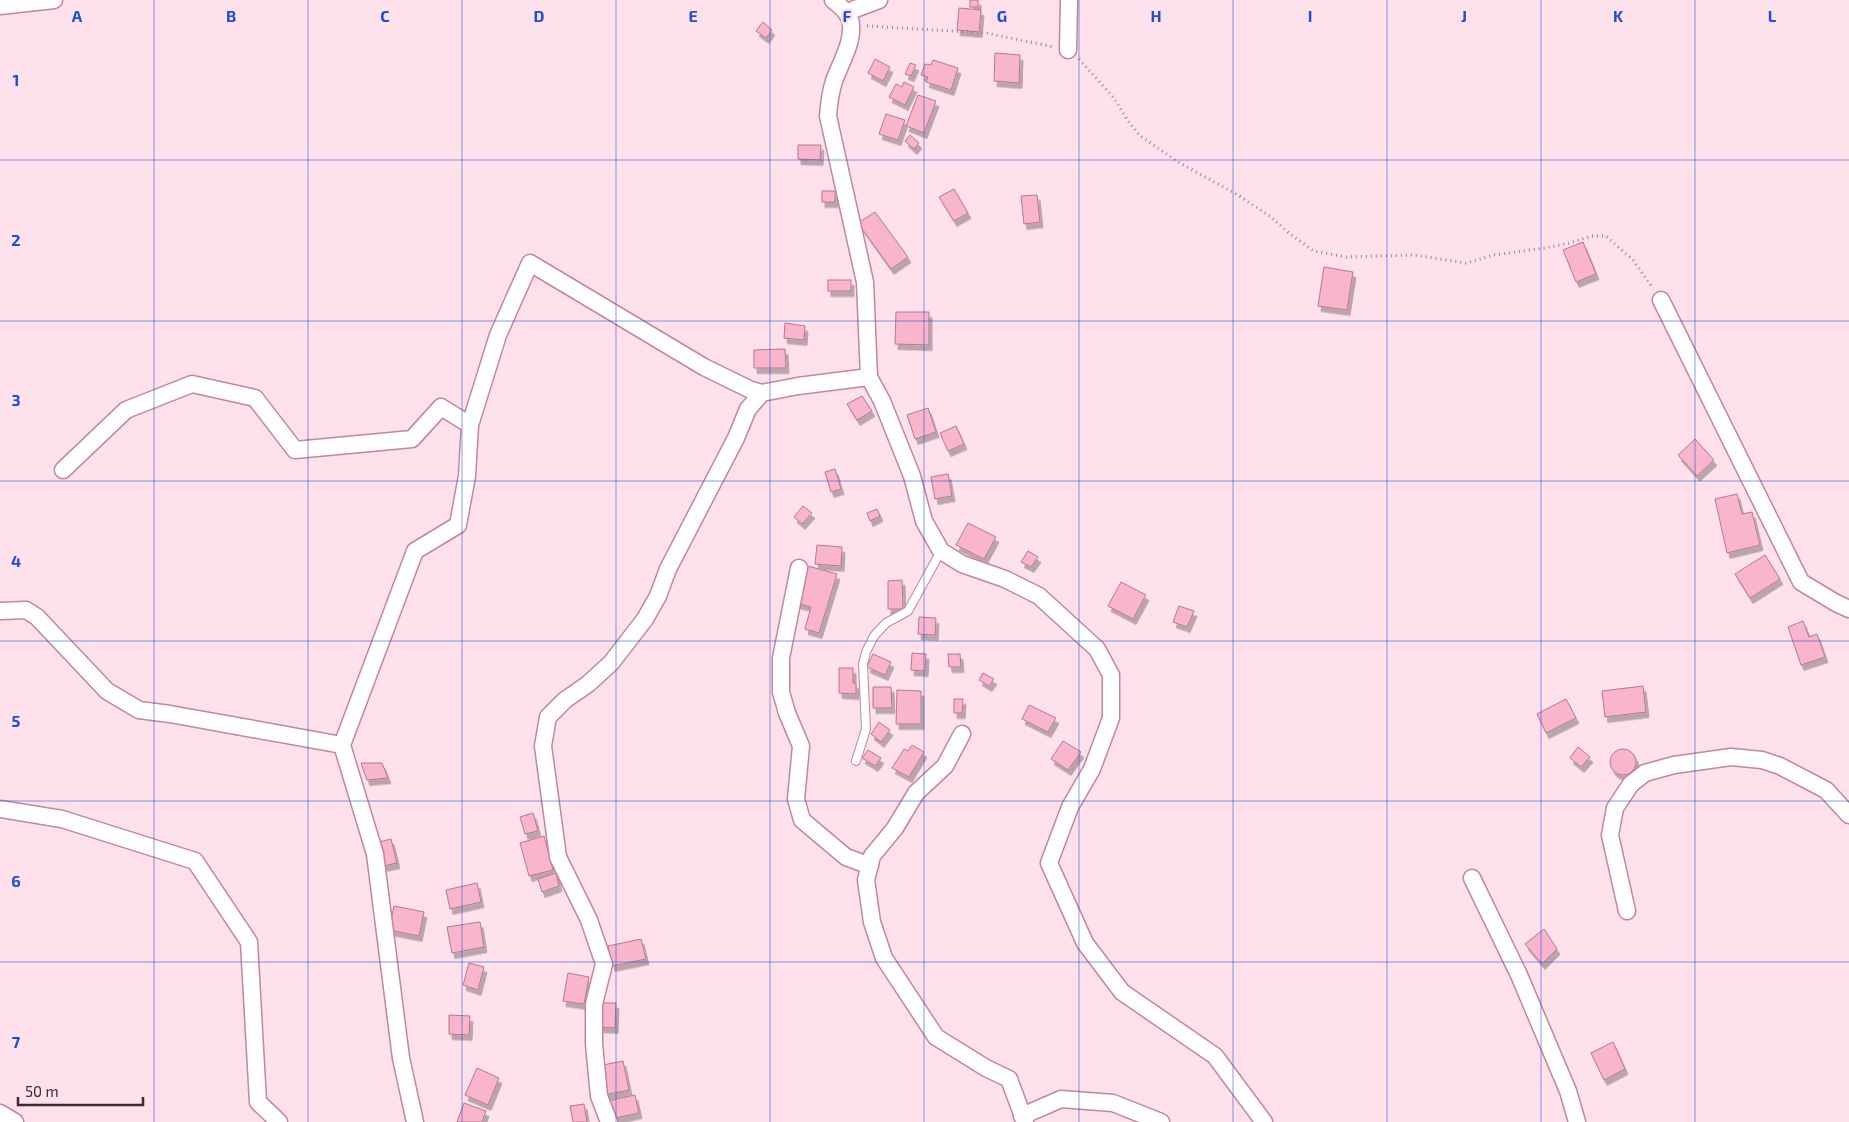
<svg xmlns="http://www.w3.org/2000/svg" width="1849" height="1122" font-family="'Exo 2',sans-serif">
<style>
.building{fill:#f9b5ce;stroke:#b6778f;filter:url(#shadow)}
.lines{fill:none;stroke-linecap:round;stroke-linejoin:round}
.service-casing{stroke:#c5859d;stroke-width:10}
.minor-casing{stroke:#c5859d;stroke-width:19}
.path{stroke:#9e838d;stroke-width:3;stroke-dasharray:1 4;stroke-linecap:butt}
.service{stroke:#fff;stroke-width:8}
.minor{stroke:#fff;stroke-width:16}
.grid{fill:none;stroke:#1d4ed8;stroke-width:1;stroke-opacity:0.55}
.grid-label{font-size:16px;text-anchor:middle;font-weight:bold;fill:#1d4ed8;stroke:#fee1eb;stroke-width:5;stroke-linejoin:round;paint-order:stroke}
</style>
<defs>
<filter id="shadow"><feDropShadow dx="3" dy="5.5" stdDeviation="0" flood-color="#0004"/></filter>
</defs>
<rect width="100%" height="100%" fill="#fee1eb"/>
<g class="building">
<rect x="970" y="0" width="8" height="7"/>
<polygon points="959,8 981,10 979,32 957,30"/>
<polygon points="763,22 772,30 766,38 756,31"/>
<polygon points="995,53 1020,55 1019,83 994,81"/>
<polygon points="875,59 890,67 883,81 868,73"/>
<polygon points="933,60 958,68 951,90 926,82 928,77 921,75 925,64 931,65"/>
<polygon points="910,63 916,65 911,76 905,74"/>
<polygon points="904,82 914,87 905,105 889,97 896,84 902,87"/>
<polygon points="918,95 936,101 924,133 906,126"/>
<polygon points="886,114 905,120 898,140 879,134"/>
<polygon points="910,135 919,143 914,149 905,141"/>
<polygon points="798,145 821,145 820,160 798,159"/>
<polygon points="954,189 968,213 954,221 939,197"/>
<rect x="822" y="191" width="13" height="11"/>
<polygon points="1037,195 1040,222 1024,224 1021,196"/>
<polygon points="875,212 908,257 891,269 858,223"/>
<polygon points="1583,242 1596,274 1576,282 1563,250"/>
<polygon points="1324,267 1353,272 1347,310 1318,306"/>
<rect x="828" y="280" width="23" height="11"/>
<polygon points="896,312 929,312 929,345 895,344"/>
<polygon points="785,323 805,326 804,340 784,338"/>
<polygon points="785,349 786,368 754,368 754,350"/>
<polygon points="862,396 872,411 857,420 847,404"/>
<polygon points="928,408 936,432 915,439 907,415"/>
<polygon points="956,426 964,444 948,451 940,433"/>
<polygon points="1695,439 1714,460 1697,476 1678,455"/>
<polygon points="835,469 841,489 831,492 825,472"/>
<polygon points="948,474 952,496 935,499 931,477"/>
<polygon points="1737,494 1742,514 1752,512 1760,545 1727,553 1715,499"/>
<polygon points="803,506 812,513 802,524 794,517"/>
<polygon points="877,509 880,516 870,521 867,513"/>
<polygon points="968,523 996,537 984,559 956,545"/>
<polygon points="817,545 842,547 841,566 815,564"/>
<polygon points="1028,551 1038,557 1031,567 1021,562"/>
<polygon points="1765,555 1780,579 1750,598 1735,574"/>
<polygon points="804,565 837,574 819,633 805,629 811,607 793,602"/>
<polygon points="902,580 903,609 888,609 888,581"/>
<polygon points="1121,582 1146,595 1133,619 1108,606"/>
<polygon points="1179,606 1194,611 1187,627 1173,622"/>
<polygon points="919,617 936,618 935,635 918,634"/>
<polygon points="1803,621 1809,637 1817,634 1825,657 1801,665 1788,627"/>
<polygon points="912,653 926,654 925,671 911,670"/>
<polygon points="873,654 891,662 885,675 867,667"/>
<polygon points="948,654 960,654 961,667 949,667"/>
<polygon points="839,668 853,668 853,683 856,683 856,694 839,693"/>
<polygon points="983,673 994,679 989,686 979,680"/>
<polygon points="1643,686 1646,712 1605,717 1602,691"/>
<polygon points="873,687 891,687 892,708 873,708"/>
<polygon points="897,690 921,691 921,724 896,724"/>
<polygon points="954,699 963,699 962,713 954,713"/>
<polygon points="1566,699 1576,718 1546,733 1537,714"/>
<polygon points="1029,705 1056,718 1048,732 1022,719"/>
<polygon points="879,722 890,730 881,742 871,734"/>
<polygon points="1063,741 1081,752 1068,770 1051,759"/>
<polygon points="912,745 924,752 909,777 892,768 904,749 908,751"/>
<polygon points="1578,747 1590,757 1581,767 1570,758"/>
<circle cx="1623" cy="762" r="13"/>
<polygon points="868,750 881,758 875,766 862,758"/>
<polygon points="361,763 382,763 388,778 367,780"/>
<polygon points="533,813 538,831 525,834 520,817"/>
<polygon points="544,836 553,870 529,876 520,843"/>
<polygon points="391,839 397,863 384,866 379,842"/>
<polygon points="556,873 559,886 542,892 538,879"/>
<polygon points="477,883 481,902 450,909 446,890"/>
<polygon points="394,906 424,912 419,936 389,930"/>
<polygon points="480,922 484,947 452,953 447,927"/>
<polygon points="1544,929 1557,949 1542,964 1525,944"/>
<polygon points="641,939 646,959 612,966 608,946"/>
<polygon points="469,963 484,967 478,990 463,985"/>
<polygon points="568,973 589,977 584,1004 563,1001"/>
<polygon points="597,1003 616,1003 615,1028 596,1027"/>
<polygon points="449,1015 470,1016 469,1035 449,1034"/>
<polygon points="1613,1042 1625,1069 1604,1080 1591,1053"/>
<polygon points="623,1061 629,1090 604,1095 598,1066"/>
<polygon points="477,1068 499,1078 488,1105 465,1095"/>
<polygon points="635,1095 639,1113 611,1119 607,1101"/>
<polygon points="464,1103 486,1111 482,1122 457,1122"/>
<polygon points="584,1104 587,1122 573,1122 570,1106"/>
</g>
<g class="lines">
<g class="service-casing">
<polyline id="service" points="856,761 866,729 863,664 866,652 874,636 886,623 908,611 941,551"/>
</g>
<g class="minor-casing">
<g id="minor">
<path d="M833 0C841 7 850 13 851 25 853 43 840 64 834 81 830 93 829 104 828 116L865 282 869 377 882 401 912 476 924 521 941 551 962 564 1005 579 1039 596 1097 649 1111 675V718L1092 769 1070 807 1049 863 1085 943 1122 992 1215 1056 1264 1122"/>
<polyline points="0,6 54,0"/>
<polyline points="847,12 879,0"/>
<polyline points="1068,50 1069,0"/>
<polyline points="1661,300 1801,582 1836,603 1849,609"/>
<polyline points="63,470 126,410 192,384 255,398 295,450 412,439 441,407 470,425"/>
<polyline points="799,568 781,658 781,692 787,713 801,746 796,799 802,820 846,857 870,866"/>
<polyline points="0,611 26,610 37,617 107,691 139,710 170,714 342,745"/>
<polyline points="962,734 945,766 916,793 895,828 872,856 866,880 872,922 884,958 936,1037 986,1068 1009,1079 1025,1122"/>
<polyline points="0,809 62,819 195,861 249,942 258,1102 279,1122"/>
<polyline points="1472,878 1519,975 1568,1091 1577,1122"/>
<polyline points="1627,911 1610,835 1615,808 1631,784 1645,773 1674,765 1731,757 1762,760 1780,766 1826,790 1849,815"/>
<polyline points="0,1113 15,1122"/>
<polyline points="1022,1116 1061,1099 1113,1103 1161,1122"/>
<polyline points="415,1122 401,1058 375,854 342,745 415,551 458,525 467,476 470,425 498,335 530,263 704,367 751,390 762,393"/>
<polyline points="609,1122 599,1096 594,1044 594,1004 604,964 589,920 558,857 543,746 548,717 565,700 588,684 611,663 645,619 658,596 668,569 736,438 748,409 762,393 798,386 869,377"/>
</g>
</g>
<g class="path">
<polyline points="867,26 986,33 1054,47"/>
<polyline points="1079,59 1114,98 1128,121 1139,135 1178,162 1238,195 1271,217 1290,234 1314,251 1346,257 1414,255 1466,263 1494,255 1545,248 1569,243 1592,236 1606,236 1633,260 1652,287"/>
</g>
<use href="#service" class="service"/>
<use href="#minor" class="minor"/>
</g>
<path class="grid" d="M154 0V1122M308 0V1122M462 0V1122M616 0V1122M770 0V1122M924 0V1122M1079 0V1122M1233 0V1122M1387 0V1122M1541 0V1122M1695 0V1122M0 160H1849M0 321H1849M0 481H1849M0 641H1849M0 801H1849M0 962H1849"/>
<g class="grid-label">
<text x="77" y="22">A</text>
<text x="231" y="22">B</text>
<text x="385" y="22">C</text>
<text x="539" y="22">D</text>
<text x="693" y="22">E</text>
<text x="847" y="22">F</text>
<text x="1002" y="22">G</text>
<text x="1156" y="22">H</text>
<text x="1310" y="22">I</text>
<text x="1464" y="22">J</text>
<text x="1618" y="22">K</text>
<text x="1772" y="22">L</text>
<text x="16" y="86">1</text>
<text x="16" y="246">2</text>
<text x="16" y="406">3</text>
<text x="16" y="567">4</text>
<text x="16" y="727">5</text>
<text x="16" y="887">6</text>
<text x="16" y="1048">7</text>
</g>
<path d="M18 1097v8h125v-8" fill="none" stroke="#412731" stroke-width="2.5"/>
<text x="25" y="1097" font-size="15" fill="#412731" stroke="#fee1eb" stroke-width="4" paint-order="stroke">50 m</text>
</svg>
